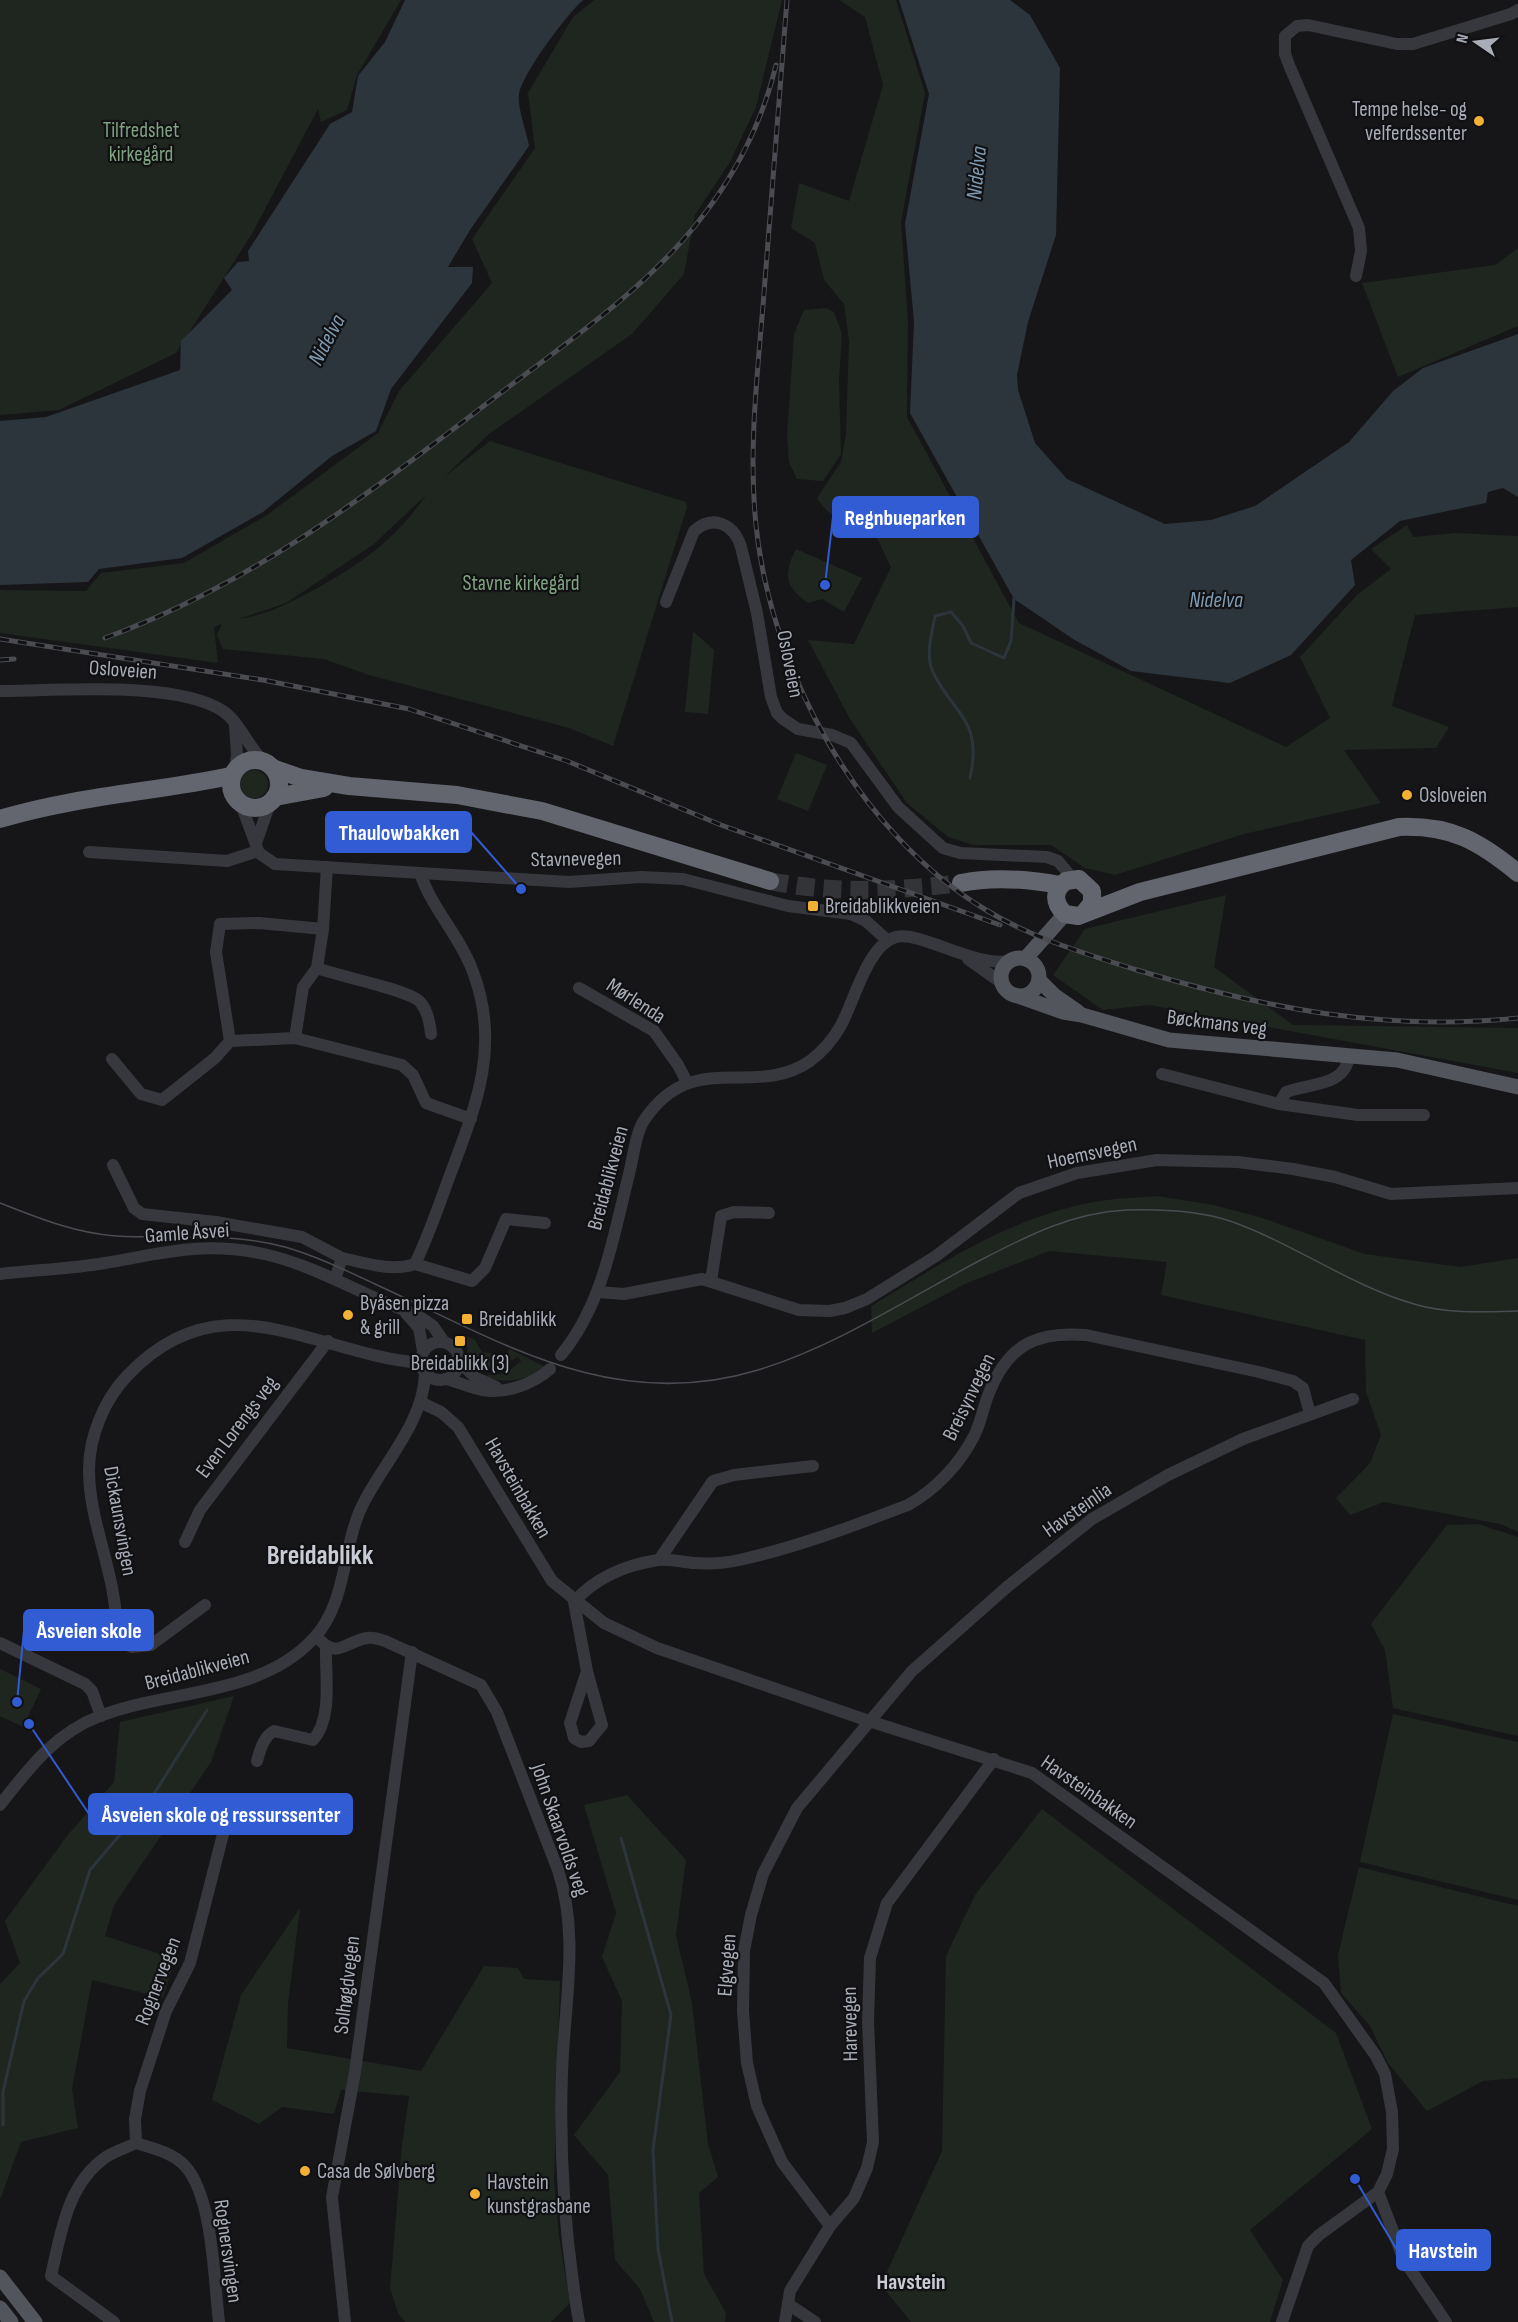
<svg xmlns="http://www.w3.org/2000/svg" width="1518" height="2322" font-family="'Sofia Sans Condensed',sans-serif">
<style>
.green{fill:#1e261f;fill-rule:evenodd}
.water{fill:#2c353c}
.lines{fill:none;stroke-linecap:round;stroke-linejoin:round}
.stream{stroke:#2c353c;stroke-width:3}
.highway-tunnel{stroke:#333438;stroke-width:18;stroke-dasharray:18 9;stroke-linecap:butt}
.minor{stroke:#37383d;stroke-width:12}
.major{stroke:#53555c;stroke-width:15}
.highway{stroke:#63666e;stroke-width:18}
.tram{stroke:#4a4c52;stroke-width:1.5}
.rail-casing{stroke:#4a4c52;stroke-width:5}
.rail{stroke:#111113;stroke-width:3;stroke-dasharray:9;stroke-linecap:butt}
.poi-dot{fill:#f2b134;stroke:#111113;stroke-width:2}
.labels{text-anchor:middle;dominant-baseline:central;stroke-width:4.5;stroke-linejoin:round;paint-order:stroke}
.poi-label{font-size:21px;fill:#a8adb8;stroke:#111113;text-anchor:start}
.park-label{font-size:21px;fill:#7fa381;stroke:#111113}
.street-label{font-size:21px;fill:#a8adb8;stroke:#111113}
.water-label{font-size:22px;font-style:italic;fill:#7f9bb3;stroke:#111113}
.neighbourhood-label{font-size:22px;font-weight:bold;fill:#c9ccd4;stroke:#111113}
.district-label{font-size:27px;font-weight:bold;fill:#c9ccd4;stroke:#111113}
.leader{fill:none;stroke:#325cd3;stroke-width:2}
.callout-dot{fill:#325cd3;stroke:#111113;stroke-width:2}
.callout{fill:#325cd3;stroke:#325cd3;stroke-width:2}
.callout-label{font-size:22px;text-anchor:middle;font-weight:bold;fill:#fff}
</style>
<rect width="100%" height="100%" fill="#161618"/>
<g class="green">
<polygon points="0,0 401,0 357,75 347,110 321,122 318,109 253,232 176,353 59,410 0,415"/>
<path d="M594 0H782L756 107 730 162 695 215 684 274 632 334 489 434 444 477 490 441 686 502 687 507 613 746 569 728 369 675 324 659 223 649 217 635 222 624 214 627 218 663 0 633V590L86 591 101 573 184 563 267 515 378 433 399 391 492 283 472 239 535 148 528 93 573 17ZM426 495C395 541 358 566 310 592 287 604 265 616 238 619L286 603 374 544Z"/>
<path d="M839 0H896L925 93 901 222 908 320 907 417 1019 623 1286 747 1330 718 1300 657 1357 595 1391 569 1371 549 1407 525 1413 537 1456 533 1518 536V607L1415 615 1392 706 1449 727 1436 748 1344 750 1381 803 1244 834 1115 875 1085 868 1051 845H973L948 837 907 803 850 719 808 640 854 644 891 567 875 534C853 526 829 519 817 498L841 462 846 434 849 341 844 304 824 280 815 243 791 228 799 183 849 201 883 85 865 17Z"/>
<polygon points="1518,248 1518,326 1398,377 1362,283 1495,265"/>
<polygon points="826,308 834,312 842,334 839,379 841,454 823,481 797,479 789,462 787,435 794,334 804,310"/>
<path d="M796 549 862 578 844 612 822 599 808 603C785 587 783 574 796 549Z"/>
<polygon points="693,631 714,650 708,714 685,712"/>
<polygon points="796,753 827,765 808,811 777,799"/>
<circle cx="254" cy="784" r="14"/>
<polygon points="1226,895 1214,967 1293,1025 1518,1028 1518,1073 1149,1005 1103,1010 1053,975 1085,929"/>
<path d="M1157 1196 1214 1205 1259 1217 1365 1254 1460 1267 1518 1258V1532L1500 1524 1384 1502 1350 1515 1336 1498 1370 1463 1381 1435 1366 1392 1365 1340 1161 1295 1167 1262 1049 1251 967 1283 872 1333 871 1306C942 1263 1011 1217 1094 1202 1114 1198 1136 1198 1157 1196Z"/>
<path d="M466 1336 475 1340 482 1352 506 1355 509 1349 544 1366C525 1382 504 1384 482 1376L506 1373 521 1361 518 1357 494 1370 482 1367 468 1356Z"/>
<polygon points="1478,1524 1518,1537 1518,1736 1393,1708 1385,1650 1371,1624 1447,1525"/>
<polygon points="0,1669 41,1689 23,1727 0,1716"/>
<polygon points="234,1696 211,1762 114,1905 105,1936 175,1959 163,1998 92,1980 72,2089 78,2128 21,2142 0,2200 0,1984 20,1963 5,1921 67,1836 114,1782 120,1722"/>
<polygon points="1393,1714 1518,1742 1518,1900 1360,1862"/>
<polygon points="627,1795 686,1860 676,1935 692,2003 708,2144 718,2177 699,2193 704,2274 726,2313 725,2322 654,2322 640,2289 615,2260 608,2175 574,2135 620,2072 622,2001 602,1957 616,1913 584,1805"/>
<polygon points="1042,1809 1336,2033 1372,2129 1250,2230 1283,2280 1270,2322 911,2322 881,2285 942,2151 946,1956 975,1895"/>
<polygon points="1359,1867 1518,1906 1518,2078 1483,2081 1427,2111 1388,2063 1370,2026 1341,1993 1338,1955"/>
<polygon points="300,1908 288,2004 287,2048 421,2071 484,1966 518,1968 524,1979 560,1981 554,2181 559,2236 570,2303 551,2322 405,2322 398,2313 390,2288 402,2145 409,2096 341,2090 334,2114 282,2107 259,2124 212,2100 241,1995"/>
</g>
<g class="water">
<path d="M405 0H583C567 14 521 75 519 95 517 107 527 133 529 146L470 230 448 267H473L472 283 391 389 376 431 332 456 263 512 182 558 99 569 88 582 0 585V421L46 417 180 370 181 341 232 290 224 278 238 262 249 261 248 251 330 124 352 112 358 76 385 42Z"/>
<polygon points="899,0 1010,0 1030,15 1060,68 1056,235 1028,322 1017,375 1018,390 1035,443 1067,479 1165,524 1211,520 1255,506 1349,442 1393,391 1423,368 1518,334 1518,497 1503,488 1488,492 1486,503 1400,521 1351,560 1355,585 1291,655 1230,683 1131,671 1073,639 1014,599 910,413 914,322 905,224 929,94"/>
</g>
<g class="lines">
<g class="stream">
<path d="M970 778C983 719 954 716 933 672 925 655 932 633 935 616L951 612 963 626 971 643 1004 658 1011 641 1014 599"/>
<polyline points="621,1838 671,2015 653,2150 658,2249 672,2322"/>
<polyline points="3,2125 3,2092 24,2001 38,1978 63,1954 90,1870 152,1797 207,1710"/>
</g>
<path class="highway-tunnel" d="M770 881C834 894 896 891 961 883"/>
<g class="minor">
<polyline points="1356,276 1361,251 1359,228 1289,65 1285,54 1285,36 1297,26 1308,25 1397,44 1413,44 1511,14 1518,10"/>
<path d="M666 602 694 531C713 514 734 524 741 547L757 613 771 697 777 713 783 719 798 729 832 735 851 743 898 807 943 848 960 853 1047 857 1058 861 1073 879"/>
<path d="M0 691C56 691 176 680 223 711 240 723 248 746 263 761"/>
<polyline points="235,769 237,755 235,725"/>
<polyline points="241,804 259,853 275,864 569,882 641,877 683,879 788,906 851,914 866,921 887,940"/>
<polyline points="256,843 270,803"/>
<polyline points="89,852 227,861 258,851"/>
<polyline points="968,959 1002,983"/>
<path d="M317 968C337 976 412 990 421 1003 428 1012 430 1023 431 1034"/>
<polyline points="579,988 654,1031 678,1065 687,1082"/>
<polyline points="295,1038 303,987 317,968 323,929 327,867"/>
<polyline points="230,1041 216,952 220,924 259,923 323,929"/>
<polyline points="112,1059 141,1094 162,1100 215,1058 230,1041 295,1038 402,1065 413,1075 426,1103 471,1119"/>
<path d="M1162 1074 1279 1104 1286 1092C1309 1083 1345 1087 1349 1056"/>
<polyline points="1279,1104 1358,1115 1424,1115"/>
<polyline points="113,1165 134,1208 142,1214 216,1222 302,1237 342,1258"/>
<polyline points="415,1264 472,1281 485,1268 506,1219 545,1223"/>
<path d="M0 1274C35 1270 71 1269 105 1263 164 1253 203 1241 264 1254 318 1266 365 1297 417 1315L433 1326 444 1342"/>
<path d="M335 1279 342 1258C366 1263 391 1272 415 1264 429 1235 439 1205 450 1175 476 1106 501 1046 473 972 460 936 432 909 420 873"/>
<polyline points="711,1281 721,1216 734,1212 769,1213"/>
<polyline points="598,1292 624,1294 702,1279 799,1310 830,1311 845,1308 867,1299 936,1256 1019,1193 1077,1173 1157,1160 1238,1162 1293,1169 1335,1177 1391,1194 1518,1188"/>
<polyline points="406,1313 419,1328 423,1351"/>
<circle cx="440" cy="1361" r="19"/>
<path d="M561 1355C603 1304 613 1238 629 1174 633 1159 635 1136 643 1122 692 1046 754 1100 810 1061 822 1052 832 1041 840 1027 854 1003 867 945 896 937 921 931 973 967 1010 961"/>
<polyline points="459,1362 476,1378 496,1387"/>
<path d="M446 1379C458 1382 470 1388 483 1390 506 1394 533 1384 550 1369"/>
<polyline points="422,1403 441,1412 458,1427 552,1581 604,1623 657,1648 869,1721 1032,1773 1324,1983 1376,2056 1385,2074 1392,2112 1393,2149 1387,2174 1378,2192 1404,2260 1446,2322"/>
<polyline points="185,1542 200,1510 328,1341"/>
<polyline points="659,1560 713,1481 734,1475 813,1466"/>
<path d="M205 1605 151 1645 132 1647 116 1640C120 1579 89 1527 89 1470 89 1437 104 1400 127 1376 222 1275 314 1354 420 1363"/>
<path d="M316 1636C338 1661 343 1642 367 1638 373 1637 379 1639 385 1641L481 1685 497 1712 558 1870C580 1936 564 2006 562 2073 559 2157 565 2239 579 2322"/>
<polyline points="0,1643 85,1684 92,1691 101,1716"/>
<path d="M587 1671 570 1723 574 1738 581 1742 589 1741 602 1725 587 1671 574 1602C595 1578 626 1565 658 1560 669 1559 683 1562 694 1563 708 1564 726 1563 739 1560 798 1547 853 1526 908 1505 935 1490 960 1464 974 1436 981 1423 983 1407 989 1393 1008 1345 1036 1331 1086 1335L1259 1372 1293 1381 1303 1388 1310 1414"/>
<path d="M257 1761C260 1750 264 1736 274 1731L313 1740C333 1718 325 1675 326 1647"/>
<path d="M0 1805C29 1768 55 1733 100 1716 170 1689 260 1697 314 1638 348 1602 342 1543 364 1502 385 1461 424 1421 425 1373"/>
<polyline points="136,2143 135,2119 140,2091 166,2011 190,1963 232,1799"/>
<polyline points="830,2226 782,2162 757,2106 747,2063 743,2011 744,1951 751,1915 763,1874 797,1808 912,1671 1007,1587 1092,1519 1168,1475 1243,1439 1353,1399"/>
<polyline points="788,2304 815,2322"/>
<path d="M114 2322 51 2276C61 2233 67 2184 106 2157 115 2151 126 2148 136 2143 153 2148 173 2153 185 2166 213 2196 214 2281 219 2322"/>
<polyline points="345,2322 332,2197 355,2072 412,1652"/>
<polyline points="785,2322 790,2291 830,2226 854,2198 867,2168 873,2142 868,2021 870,1958 887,1903 994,1759"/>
<polyline points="1282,2322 1308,2246 1319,2235 1378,2192"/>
</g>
<g class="major">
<circle cx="1020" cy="977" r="19"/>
<polyline points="1025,959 1065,914"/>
<polyline points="1039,980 1055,996 1078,1012"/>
<polyline points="1018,996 1063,1012 1082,1015 1169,1040 1397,1060 1518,1087"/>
<polyline points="0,2277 35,2322"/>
<polyline points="0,2308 11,2322"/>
</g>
<g class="highway">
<circle cx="255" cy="784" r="24"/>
<polyline points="275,769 301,778 349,786 457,795 542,811 770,881"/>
<polyline points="275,797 324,788"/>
<path d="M0 819C76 796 154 792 231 776"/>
<path d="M961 883C994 876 1027 879 1060 885"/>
<path d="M1084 913 1092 903V891L1079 879 1066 881C1053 890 1053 903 1065 914L1078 916 1140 892 1399 827C1451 825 1479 841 1518 873"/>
</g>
<path class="tram" d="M0 1203C38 1218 75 1233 116 1236 172 1239 230 1232 285 1247 316 1256 345 1270 375 1284 501 1342 613 1414 758 1370 832 1348 906 1300 975 1263 1023 1238 1069 1213 1126 1210 1160 1209 1197 1210 1230 1221 1293 1243 1349 1285 1414 1304 1447 1314 1484 1312 1518 1311"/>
<g class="rail-casing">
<g id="rail">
<path d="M787 0C779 98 772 195 764 293 758 370 748 448 756 525 771 671 858 833 986 910 1032 938 1086 954 1137 970 1264 1008 1384 1032 1518 1018"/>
<path d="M105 638C258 582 374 489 502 392 569 341 641 292 695 226 733 179 762 124 776 65"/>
<polyline points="0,639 263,680 409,709 567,761 721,825 1000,925"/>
<polyline points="0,660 14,659"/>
</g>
</g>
<use href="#rail" class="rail"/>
</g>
<g class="poi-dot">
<circle cx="1479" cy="121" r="6"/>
<circle cx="1407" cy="795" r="6"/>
<rect x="807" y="900" width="12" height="12" rx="3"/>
<circle cx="348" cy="1315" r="6"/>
<rect x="461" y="1313" width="12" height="12" rx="3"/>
<rect x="454" y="1335" width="12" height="12" rx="3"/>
<circle cx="305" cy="2171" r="6"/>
<circle cx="475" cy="2194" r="6"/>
</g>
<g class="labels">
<g class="poi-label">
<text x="1467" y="109" text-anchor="end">Tempe helse- og<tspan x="1467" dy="24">velferdssenter</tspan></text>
<text x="1419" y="795">Osloveien</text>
<text x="825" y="906">Breidablikkveien</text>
<text x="360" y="1303">Byåsen pizza<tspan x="360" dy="24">&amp; grill</tspan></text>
<text x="479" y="1319">Breidablikk</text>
<text x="460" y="1363" text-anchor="middle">Breidablikk (3)</text>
<text x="317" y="2171">Casa de Sølvberg</text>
<text x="487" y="2182">Havstein<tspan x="487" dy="24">kunstgrasbane</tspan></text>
</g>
<g class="park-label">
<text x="141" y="130">Tilfredshet<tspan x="141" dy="24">kirkegård</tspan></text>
<text x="521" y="583">Stavne kirkegård</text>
</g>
<g class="street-label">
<text transform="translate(790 664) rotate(79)">Osloveien</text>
<text transform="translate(123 670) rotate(4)">Osloveien</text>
<text transform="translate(576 859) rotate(-1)">Stavnevegen</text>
<text transform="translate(636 1001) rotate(33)">Mørlenda</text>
<text transform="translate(1217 1023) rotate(7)">Bøckmans veg</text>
<text transform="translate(1092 1153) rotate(-12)">Hoemsvegen</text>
<text transform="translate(608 1178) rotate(-75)">Breidablikveien</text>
<text transform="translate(187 1233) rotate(-4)">Gamle Åsvei</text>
<text transform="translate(969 1397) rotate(-64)">Breisynvegen</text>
<text transform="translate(237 1427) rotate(-53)">Even Lorengs veg</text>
<text transform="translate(518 1488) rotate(60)">Havsteinbakken</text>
<text transform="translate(1077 1510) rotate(-35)">Havsteinlia</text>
<text transform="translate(120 1521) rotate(80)">Dickaunsvingen</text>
<text transform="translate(197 1670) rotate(-15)">Breidablikveien</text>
<text transform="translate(1089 1792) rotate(35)">Havsteinbakken</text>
<text transform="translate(560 1830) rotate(71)">John Skaarvolds veg</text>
<text transform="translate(727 1965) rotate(-86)">Elgvegen</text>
<text transform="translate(158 1981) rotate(-69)">Rognervegen</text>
<text transform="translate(347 1985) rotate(-83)">Solhøgdvegen</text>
<text transform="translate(850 2024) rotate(-91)">Harevegen</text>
<text transform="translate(228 2251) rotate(82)">Rognersvingen</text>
</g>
<g class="water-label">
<text transform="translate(977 173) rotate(-84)">Nidelva</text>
<text transform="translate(327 340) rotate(-62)">Nidelva</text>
<text x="1216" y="600">Nidelva</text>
</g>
<g class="neighbourhood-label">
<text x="911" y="2282">Havstein</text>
</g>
<g class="district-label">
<text x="320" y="1556">Breidablikk</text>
</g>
</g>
<path class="leader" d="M825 585L833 517M521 889L471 832M17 1702L24 1630M29 1724L89 1814M1355 2179L1397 2250"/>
<g class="callout-dot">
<circle cx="825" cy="585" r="6"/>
<circle cx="521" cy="889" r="6"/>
<circle cx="17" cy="1702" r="6"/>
<circle cx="29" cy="1724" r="6"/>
<circle cx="1355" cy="2179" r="6"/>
</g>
<g class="callout">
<rect x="833" y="497" width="145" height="40" rx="6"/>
<rect x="326" y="812" width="145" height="40" rx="6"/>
<rect x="24" y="1610" width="129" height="40" rx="6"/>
<rect x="89" y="1794" width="263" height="40" rx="6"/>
<rect x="1397" y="2230" width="93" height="40" rx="6"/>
</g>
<g class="callout-label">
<text x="905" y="525">Regnbueparken</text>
<text x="399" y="840">Thaulowbakken</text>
<text x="89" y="1638">Åsveien skole</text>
<text x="221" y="1822">Åsveien skole og ressurssenter</text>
<text x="1443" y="2258">Havstein</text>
</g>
<g transform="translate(1476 42) rotate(284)" stroke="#111113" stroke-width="4.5" paint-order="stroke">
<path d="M0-4.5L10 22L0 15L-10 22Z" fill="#a8adb8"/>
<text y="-9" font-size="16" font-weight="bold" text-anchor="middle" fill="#a8adb8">N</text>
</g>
</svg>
